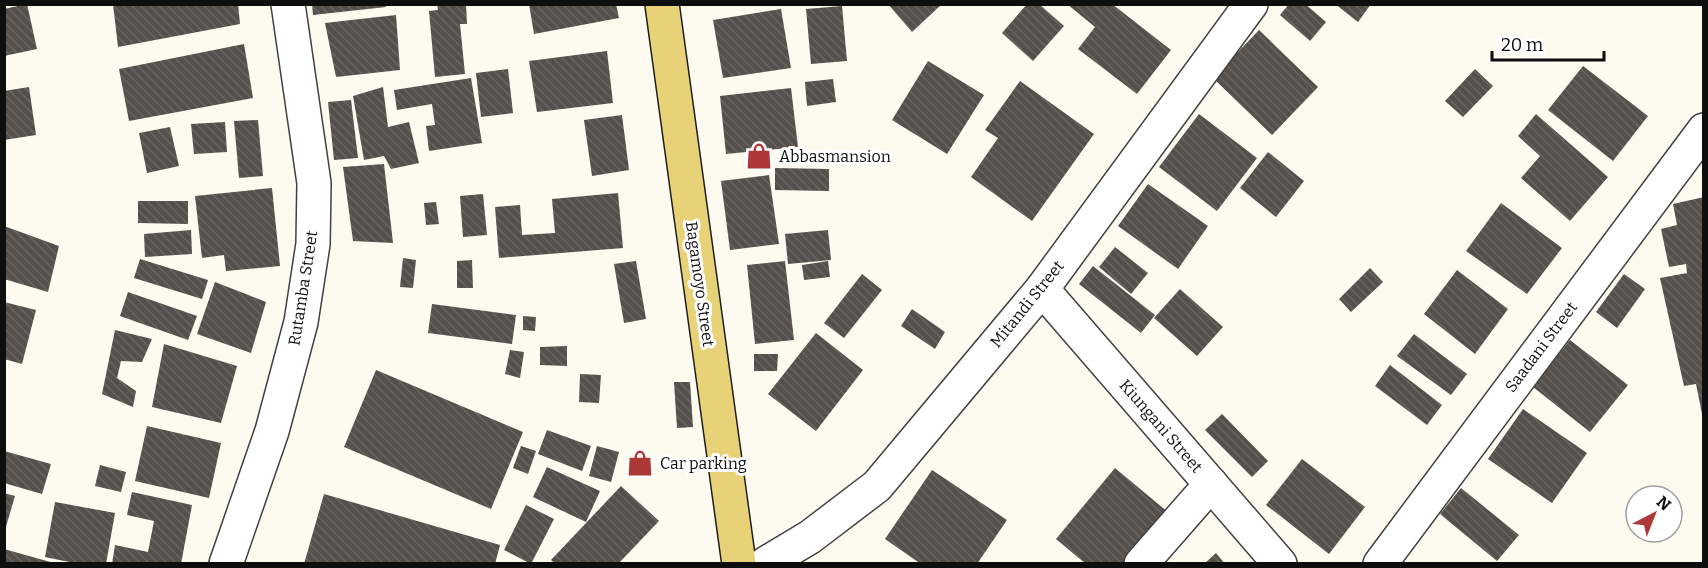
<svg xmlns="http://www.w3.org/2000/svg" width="1708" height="568" font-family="Bitter,serif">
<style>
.building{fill:url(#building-back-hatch)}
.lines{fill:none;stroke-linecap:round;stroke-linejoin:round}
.minor-casing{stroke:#414141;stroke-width:36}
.major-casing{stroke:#1f1f1f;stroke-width:36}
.minor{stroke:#fff;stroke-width:33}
.major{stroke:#e7d277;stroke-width:33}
.labels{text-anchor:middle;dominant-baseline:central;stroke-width:6;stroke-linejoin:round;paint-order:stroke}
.poi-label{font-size:16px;fill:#0e0e0e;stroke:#fff;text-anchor:start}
.street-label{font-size:16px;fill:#0e0e0e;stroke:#fff}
</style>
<defs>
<pattern id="building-back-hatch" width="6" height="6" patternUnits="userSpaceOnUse" patternTransform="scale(1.5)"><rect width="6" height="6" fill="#55504b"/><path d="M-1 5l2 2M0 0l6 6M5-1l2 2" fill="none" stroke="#696561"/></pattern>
</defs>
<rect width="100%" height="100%" fill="#fdfbf0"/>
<g class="building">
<polygon points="27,4 37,49 4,56 4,9"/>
<polygon points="113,4 238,4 240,24 118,47"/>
<polygon points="312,4 385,4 386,7 313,15"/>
<polygon points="437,4 466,4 467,24 460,24 465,74 435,77 429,11 438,10"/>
<polygon points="529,4 616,4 619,18 534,34"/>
<polygon points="888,4 942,4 912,32"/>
<polygon points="1027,4 1039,4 1064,26 1033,61 1002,33"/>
<polygon points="1067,4 1112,4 1171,50 1137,94 1078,49 1095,27"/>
<polygon points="1289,4 1305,4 1326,22 1310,41 1280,15"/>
<polygon points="1335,4 1371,4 1358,22"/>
<polygon points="842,6 847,61 811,64 806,9"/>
<polygon points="781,9 791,68 723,78 713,20"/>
<polygon points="396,15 400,70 336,77 325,23"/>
<polygon points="1259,30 1318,87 1272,135 1213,78"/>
<polygon points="244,44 253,98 129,121 119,69"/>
<polygon points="607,51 613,103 537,112 529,61"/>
<polygon points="928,61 984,95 947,154 892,120"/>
<polygon points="1583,66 1648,116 1613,161 1548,110"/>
<polygon points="508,69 513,113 481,117 476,73"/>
<polygon points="1475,69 1493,86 1463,117 1445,101"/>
<polygon points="471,78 482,143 429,151 426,126 435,125 432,104 397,110 394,90"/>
<polygon points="833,79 836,102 807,106 805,82"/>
<polygon points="1020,81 1094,134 1032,221 971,177 998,138 985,130"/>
<polygon points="29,87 36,135 4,140 4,91"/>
<polygon points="383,87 388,127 409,122 419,163 391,169 384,156 364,160 353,96"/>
<polygon points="791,88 798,147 726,154 720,96"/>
<polygon points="351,100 358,158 334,160 328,102"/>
<polygon points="1199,114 1257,158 1217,211 1159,167"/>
<polygon points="1536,114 1608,177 1570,221 1521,178 1540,156 1518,136"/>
<polygon points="622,115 629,170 592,176 584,120"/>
<polygon points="258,120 263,176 239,178 234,121"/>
<polygon points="225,122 227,152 194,154 191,124"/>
<polygon points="170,127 179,166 147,173 139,133"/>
<polygon points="1268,152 1304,181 1276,217 1240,188"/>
<polygon points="384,164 393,243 353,241 343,167"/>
<polygon points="775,168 829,169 829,191 775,190"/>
<polygon points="769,175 779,244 730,250 721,181"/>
<polygon points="1148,184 1208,226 1178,269 1118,226"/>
<polygon points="272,188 280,266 226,271 224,255 202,258 195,196"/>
<polygon points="618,193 623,248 499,258 495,207 520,205 522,235 555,233 552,199"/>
<polygon points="483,194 487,235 463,237 460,196"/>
<polygon points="1704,197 1704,414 1702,414 1696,384 1684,386 1660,278 1687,273 1686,264 1669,267 1661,229 1677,225 1673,204"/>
<polygon points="138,201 188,201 188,224 138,223"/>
<polygon points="436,202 439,224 426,225 424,203"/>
<polygon points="1501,203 1562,248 1527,294 1466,251"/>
<polygon points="4,226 59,246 48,292 4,279"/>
<polygon points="191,230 192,254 145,257 144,234"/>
<polygon points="828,230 831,260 788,264 785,234"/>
<polygon points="1115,247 1148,273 1131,294 1099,267"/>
<polygon points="403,258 416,260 413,288 400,287"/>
<polygon points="140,259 208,280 202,299 134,278"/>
<polygon points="472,260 473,288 457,288 457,261"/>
<polygon points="636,261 646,319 624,323 614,264"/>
<polygon points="785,261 794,340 755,344 747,265"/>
<polygon points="828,261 830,277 804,280 802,265"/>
<polygon points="1093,266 1155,315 1141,333 1079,284"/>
<polygon points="1370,268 1383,282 1351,312 1339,299"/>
<polygon points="1457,270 1508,309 1475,354 1424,314"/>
<polygon points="862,274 882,290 844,338 824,323"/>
<polygon points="1624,274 1645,289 1617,328 1596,312"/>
<polygon points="215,282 266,302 251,353 197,334"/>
<polygon points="1180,289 1223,327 1197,356 1154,318"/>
<polygon points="128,292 197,316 188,340 120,316"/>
<polygon points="4,302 36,310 22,364 4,359"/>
<polygon points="432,304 516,315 512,344 428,333"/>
<polygon points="912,309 945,332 935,349 901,326"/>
<polygon points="523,316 536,317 535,331 523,330"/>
<polygon points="115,330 152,339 142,362 121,361 117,378 136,391 133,407 102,394"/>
<polygon points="816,333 863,370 816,431 768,394"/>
<polygon points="1414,334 1467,374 1451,395 1397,356"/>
<polygon points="1570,340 1628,385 1590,432 1533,387"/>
<polygon points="164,344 237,366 221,423 152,407"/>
<polygon points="567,346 567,366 540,365 540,347"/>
<polygon points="510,350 524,352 520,378 505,374"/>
<polygon points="754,354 778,354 777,371 754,371"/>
<polygon points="1390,365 1442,405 1427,425 1375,386"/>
<polygon points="376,370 523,432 491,509 344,447"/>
<polygon points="580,374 601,375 599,403 579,402"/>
<polygon points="674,382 690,382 693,427 677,428"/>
<polygon points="1523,409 1587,453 1552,503 1488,459"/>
<polygon points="1222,414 1268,461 1252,477 1205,430"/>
<polygon points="147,426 221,443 209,498 135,481"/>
<polygon points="547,430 591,446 582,471 538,454"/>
<polygon points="521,446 536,451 528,474 513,468"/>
<polygon points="597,446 619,452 611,482 589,476"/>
<polygon points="4,451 51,464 42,494 4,483"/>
<polygon points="1302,459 1365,507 1329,554 1266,505"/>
<polygon points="100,465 126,472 121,492 95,486"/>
<polygon points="547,467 600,491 586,522 533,497"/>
<polygon points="1115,468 1169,513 1127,564 1086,564 1056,539"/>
<polygon points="932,470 1007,520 977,564 921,564 885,539"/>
<polygon points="621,486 659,521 618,564 555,564 551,560"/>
<polygon points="1461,488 1519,535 1497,561 1440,514"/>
<polygon points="132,492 192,505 181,564 112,564 115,545 148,552 154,521 127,515"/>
<polygon points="4,493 15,496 5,530 4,530"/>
<polygon points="324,494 500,545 495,564 304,564"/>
<polygon points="55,502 115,513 106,564 79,564 45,557"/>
<polygon points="526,505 554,519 531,564 504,550"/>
<polygon points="4,549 54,563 54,564 4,564"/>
<polygon points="1216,553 1225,564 1204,564"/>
</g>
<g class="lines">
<g class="minor-casing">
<g id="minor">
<polyline points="1042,289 1280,564"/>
<polyline points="226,564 272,431 301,322 313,244 314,183 288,4"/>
<polyline points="765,564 810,537 877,486 1042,289 1251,4"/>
<polyline points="1141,564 1211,484"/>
<polyline points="1380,564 1704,130"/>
</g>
</g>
<g class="major-casing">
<polyline id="major" points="662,4 739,564"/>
</g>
<use href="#minor" class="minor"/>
<use href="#major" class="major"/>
</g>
<defs>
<g id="shop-bare" transform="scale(2.07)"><path d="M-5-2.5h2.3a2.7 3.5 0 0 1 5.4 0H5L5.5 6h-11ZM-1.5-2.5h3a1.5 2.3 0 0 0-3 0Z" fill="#ac3938" stroke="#fff" stroke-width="2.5" paint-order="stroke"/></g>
</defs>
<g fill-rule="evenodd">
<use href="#shop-bare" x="759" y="156"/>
<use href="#shop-bare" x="640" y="463"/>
</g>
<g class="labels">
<g class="poi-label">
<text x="779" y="156">Abbasmansion</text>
<text x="660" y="463">Car parking</text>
</g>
<g class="street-label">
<text transform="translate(700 284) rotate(82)">Bagamoyo Street</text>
<text transform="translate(303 288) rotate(-81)">Rutamba Street</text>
<text transform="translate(1027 304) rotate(-51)">Mitandi Street</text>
<text transform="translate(1541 347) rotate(-53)">Saadani Street</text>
<text transform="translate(1161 426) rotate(49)">Kiungani Street</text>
</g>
</g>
<rect width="1708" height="568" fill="none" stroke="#0e0e0e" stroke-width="12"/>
<g transform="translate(1654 514) rotate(42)"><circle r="28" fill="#ffffff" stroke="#9f9f9f" stroke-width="1.5"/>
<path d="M0-4.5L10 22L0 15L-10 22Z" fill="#ac3938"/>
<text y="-9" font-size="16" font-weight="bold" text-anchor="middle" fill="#0e0e0e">N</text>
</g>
<path d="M1492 51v9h112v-9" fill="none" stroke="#0e0e0e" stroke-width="3"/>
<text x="1501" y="51" font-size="18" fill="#0e0e0e" stroke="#ffffff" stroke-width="4.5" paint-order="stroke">20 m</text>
</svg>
